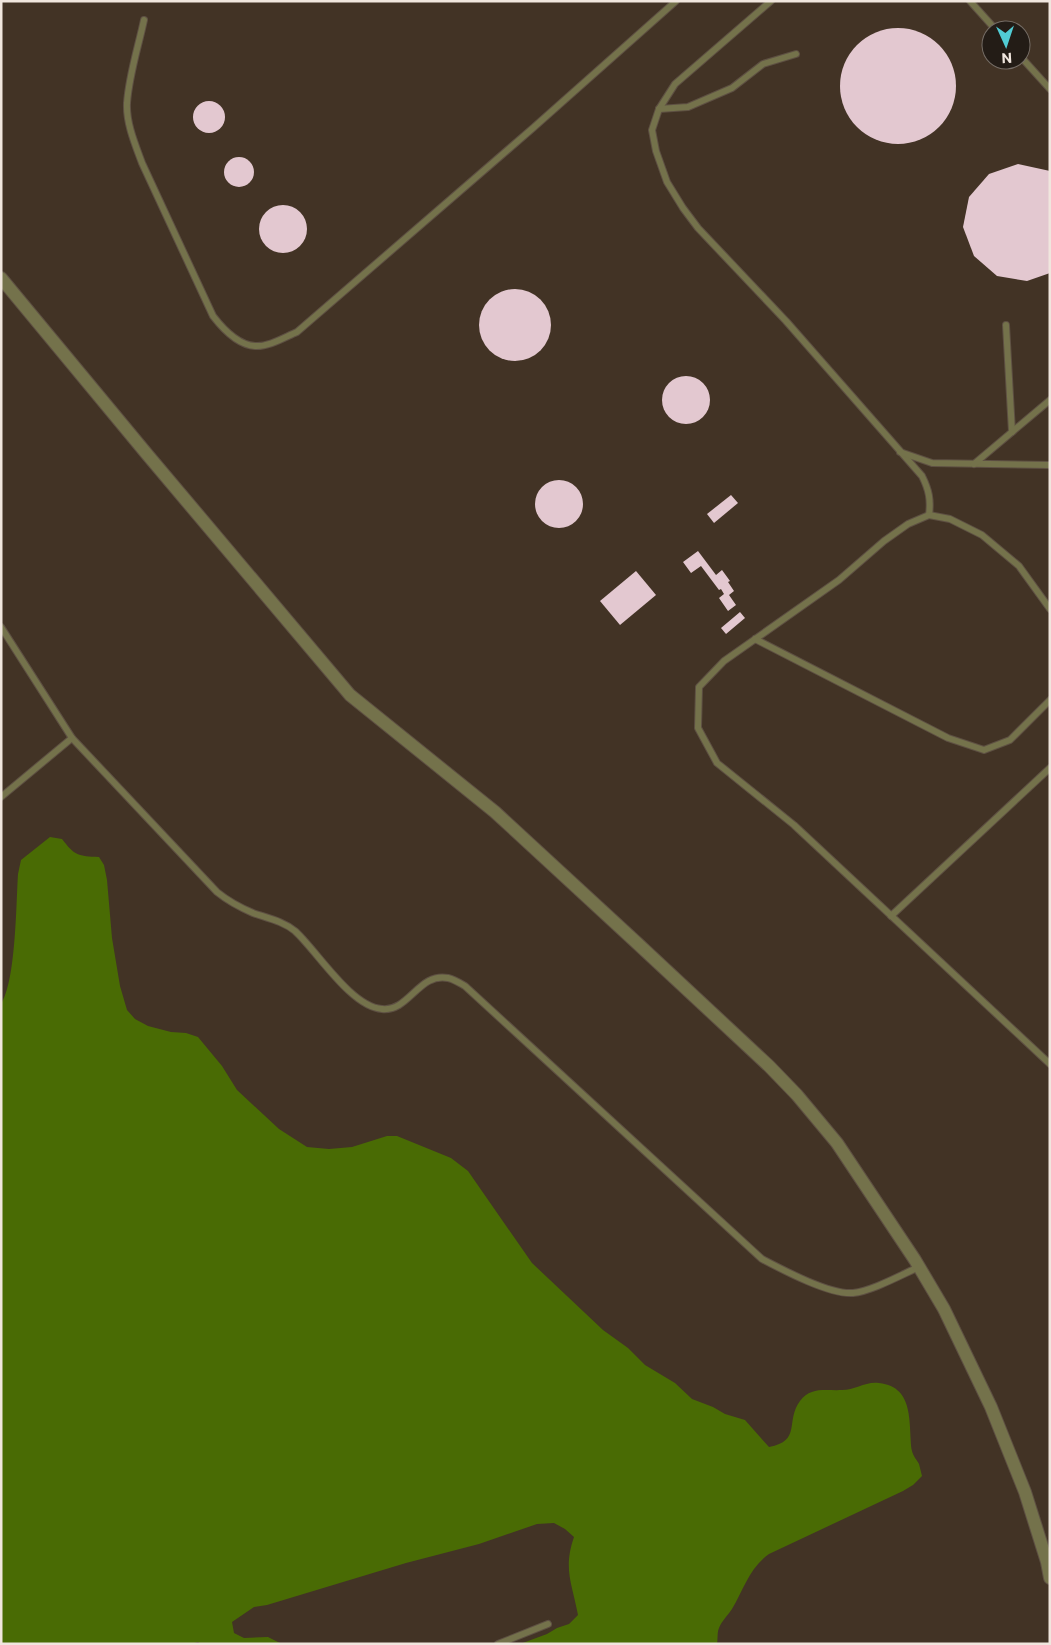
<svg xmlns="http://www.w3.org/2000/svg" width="1051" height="1645" font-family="Commissioner,sans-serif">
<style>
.forest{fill:#496b04}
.building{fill:#e3c8d0}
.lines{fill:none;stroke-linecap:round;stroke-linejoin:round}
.lane-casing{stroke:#5e5043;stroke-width:8}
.street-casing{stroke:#5e5043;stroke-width:14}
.lane{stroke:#74724b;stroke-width:6}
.street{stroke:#74724b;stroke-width:12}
</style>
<rect width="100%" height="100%" fill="#423325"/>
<path class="forest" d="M50 837 62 839C75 856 78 856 99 857L104 865 107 880 112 938 120 986 127 1010 135 1019 148 1026 171 1032 186 1033 198 1037 222 1066 237 1090 279 1129 307 1147 329 1149 352 1147 387 1136H397L451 1158 468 1171 532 1263 603 1330 628 1348 645 1365 675 1383 692 1399 713 1407 725 1414 745 1420 769 1447C802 1441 785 1421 800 1401 811 1386 826 1391 842 1390 855 1390 866 1381 879 1383 916 1387 908 1426 912 1451 913 1456 917 1460 919 1464 920 1468 921 1472 922 1476L913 1485 903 1491 769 1554C749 1568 744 1589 732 1609 728 1615 721 1622 719 1628 717 1632 718 1639 717 1644H520L547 1634 557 1628 569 1624 578 1615C572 1583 563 1569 574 1537L565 1529 554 1523 537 1524 479 1544 406 1563 267 1605 254 1607 232 1622 234 1633 244 1638 268 1637 282 1644H201L198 1642 191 1644H1V1004C16 981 16 905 18 874L21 860Z"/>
<g class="building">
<circle cx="898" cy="86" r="58"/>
<circle cx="209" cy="117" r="16"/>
<circle cx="239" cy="172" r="15"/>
<polygon points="1018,164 1050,171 1050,273 1027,281 997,276 974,256 963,227 969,197 989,174"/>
<circle cx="283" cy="229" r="24"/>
<circle cx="515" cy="325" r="36"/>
<circle cx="686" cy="400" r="24"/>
<circle cx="559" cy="504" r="24"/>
<polygon points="731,495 738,503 714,523 707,514"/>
<polygon points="698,551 716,575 722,570 730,581 728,582 734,591 729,595 736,605 728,611 719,598 724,594 721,589 719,590 701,566 691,573 683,562"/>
<polygon points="636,571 656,595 620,625 600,601"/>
<polygon points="740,612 745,618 726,634 721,628"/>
</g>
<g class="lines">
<g class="lane-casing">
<g id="lane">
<path d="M771 1 675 84 659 109 652 130 656 151 667 182 683 208 698 228 786 321 922 476C929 490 931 500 929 515"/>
<polyline points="970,1 996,30"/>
<path d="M144 20C138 48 129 75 127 103 126 123 135 144 142 163L213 316C223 329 238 345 255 346 269 347 285 337 297 332L533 128 676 1"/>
<polyline points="1021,57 1050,89"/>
<polyline points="659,109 688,107 732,88 763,64 796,54"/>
<polyline points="1006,325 1012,432"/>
<polyline points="900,452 932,463 1050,465"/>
<polyline points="974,464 1050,400"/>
<polyline points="1050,609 1019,566 982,535 950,519 929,515 908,524 884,541 839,580 724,661 699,687 698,728 717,763 794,825 1050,1064"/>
<path d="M1 627 72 738 217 892C228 901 239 907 253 913 267 918 283 921 295 931 317 951 351 1007 382 1009 409 1012 419 972 448 978 453 979 460 983 465 986L762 1259C783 1270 830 1295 853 1293 872 1291 901 1275 919 1267"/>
<polyline points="755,639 948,738 984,750 1010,740 1050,700"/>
<polyline points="1,797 72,738"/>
<polyline points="891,916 1050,768"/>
<polyline points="498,1644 548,1624"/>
</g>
</g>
<g class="street-casing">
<polyline id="street" points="1,278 146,453 350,695 495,812 637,943 769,1066 797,1095 837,1143 915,1260 944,1309 991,1407 1025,1492 1047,1562 1050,1578"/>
</g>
<use href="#lane" class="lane"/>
<use href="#street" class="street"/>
</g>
<rect width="1051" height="1645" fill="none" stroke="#f0e6de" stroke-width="5"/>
<g transform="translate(1006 45) rotate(177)"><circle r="24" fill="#231c16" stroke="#756d66"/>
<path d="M0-4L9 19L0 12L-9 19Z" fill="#51ccd4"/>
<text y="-8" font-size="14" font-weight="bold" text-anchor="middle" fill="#f0e6de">N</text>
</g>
</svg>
